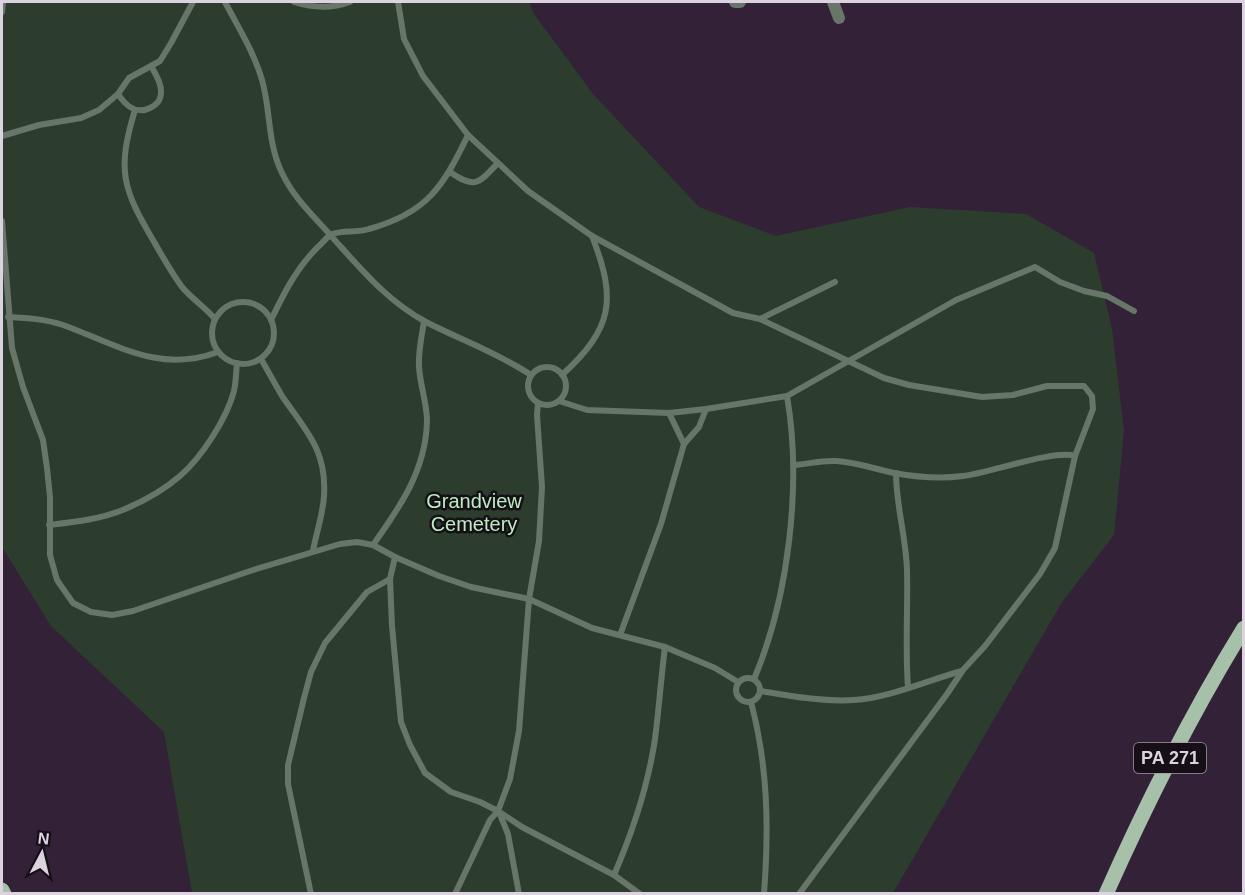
<svg xmlns="http://www.w3.org/2000/svg" width="1245" height="895" font-family="Arial,sans-serif">
<style>
.green{fill:#2c3d2e}
.lines{fill:none;stroke-linecap:round;stroke-linejoin:round}
.service{stroke:#687569;stroke-width:6}
.tertiary{stroke:#687569;stroke-width:12}
.primary{stroke:#a6c0a9;stroke-width:15}
.labels{text-anchor:middle;dominant-baseline:central;stroke-width:5;stroke-linejoin:round;paint-order:stroke}
.shield{fill:#170f18;stroke:#a298a3;stroke-width:1.5}
.shield-label{font-size:18px;font-weight:bold;fill:#ddd2df}
.park-label{font-size:20px;fill:#baeec1;stroke:#170f18}
</style>
<rect width="100%" height="100%" fill="#332237"/>
<polygon class="green" points="2,2 529,2 534,14 593,94 699,207 776,236 910,207 1026,214 1094,253 1112,329 1124,431 1114,535 1062,602 893,893 192,893 164,732 51,626 2,547"/>
<g class="lines">
<g class="service">
<path d="M225 2C238 27 254 52 262 80 271 111 267 142 282 173 295 200 313 215 332 237 361 269 387 301 426 322 461 340 498 353 531 375"/>
<path d="M294 2C313 8 331 9 350 2"/>
<polyline points="398,2 404,39 423,76 468,135 528,191 592,236 733,313 760,319 884,378 909,385 982,397 1013,395 1047,386 1084,386 1092,396 1093,409 1075,456 1055,548 1040,574 985,646 963,670 947,694 799,894"/>
<polyline points="2,12 3,2"/>
<path d="M118 94C125 105 136 115 150 108 154 106 159 102 160 98 164 87 156 75 151 66"/>
<path d="M135 110C117 169 122 188 153 240 162 256 171 272 182 287 192 299 205 307 215 319"/>
<polyline points="2,136 39,125 81,118 99,110 118,94 129,78 160,61 171,43 193,2"/>
<path d="M450 172C475 189 478 184 497 164"/>
<polyline points="2,221 12,348 23,387 43,440 47,468 50,497 50,555 57,580 73,603 91,612 112,615 133,611 253,570 340,544 357,542 373,545 395,557 439,576 471,587 529,599 592,628 665,647 715,668 738,682"/>
<circle cx="243" cy="333" r="31"/>
<path d="M8 317C27 318 45 319 63 325 116 344 159 374 218 352"/>
<polyline points="760,319 835,282"/>
<path d="M271 320C285 291 298 265 322 243 325 240 328 236 332 234 344 230 357 233 369 229 427 213 443 187 468 135"/>
<path d="M261 359C268 371 275 384 282 396 306 431 327 450 324 496 323 514 316 534 313 551"/>
<circle cx="547" cy="386" r="19"/>
<path d="M562 375C613 328 617 300 592 236"/>
<polyline points="559,401 587,410 669,413 706,409 787,396 956,300 1035,267 1060,282 1084,291 1107,296 1134,311"/>
<polyline points="669,413 684,444"/>
<path d="M795 465C808 464 822 460 836 461 856 462 875 469 894 473 916 477 941 479 963 476 989 473 1056 449 1075 456"/>
<path d="M896 473C896 505 906 537 907 570 908 609 905 648 908 687"/>
<path d="M49 525C75 522 102 519 125 509 144 501 165 489 180 476 202 457 227 418 234 391 236 382 236 372 237 363"/>
<path d="M373 545C400 507 426 470 427 421 427 403 420 385 419 367 418 351 422 336 424 321"/>
<polyline points="395,557 390,579 392,626 401,722 410,745 425,773 451,792 480,802 498,811 522,827 614,875 640,894"/>
<polyline points="620,635 661,524 684,444 699,427 706,409"/>
<circle cx="748" cy="690" r="12"/>
<path d="M754 679C789 597 802 483 787 396"/>
<path d="M761 691C791 696 823 702 854 700 889 698 928 680 962 671"/>
<path d="M751 702C768 766 769 828 764 894"/>
<polyline points="499,812 508,834 519,894"/>
<path d="M614 875C633 831 648 786 655 739 659 708 661 678 665 647"/>
<polyline points="311,894 288,784 288,765 304,698 311,672 325,643 367,592 390,579"/>
<polyline points="455,894 490,820 498,811 510,779 519,731 529,599 539,541 542,487 537,415 538,403"/>
</g>
<g class="tertiary">
<polyline points="735,2 740,2"/>
<polyline points="833,2 839,18"/>
</g>
<g class="primary">
<polyline points="2,890 4,894"/>
<path d="M1106 894C1147 802 1191 714 1244 628"/>
</g>
</g>
<g class="labels">
<rect class="shield" x="1134" y="743" width="72" height="30" rx="4.5"/>
<g class="shield-label">
<text x="1170" y="758">PA 271</text>
</g>
<g class="park-label">
<text x="474" y="501">Grandview<tspan x="474" dy="23">Cemetery</tspan></text>
</g>
</g>
<rect width="1245" height="895" fill="none" stroke="#ddd2df" stroke-width="6"/>
<g transform="translate(42 853) rotate(7)" stroke="#170f18" stroke-width="4.5" paint-order="stroke">
<path d="M0-4.5L10 22L0 15L-10 22Z" fill="#ddd2df"/>
<text y="-9" font-size="16" font-weight="bold" text-anchor="middle" fill="#ddd2df">N</text>
</g>
</svg>
